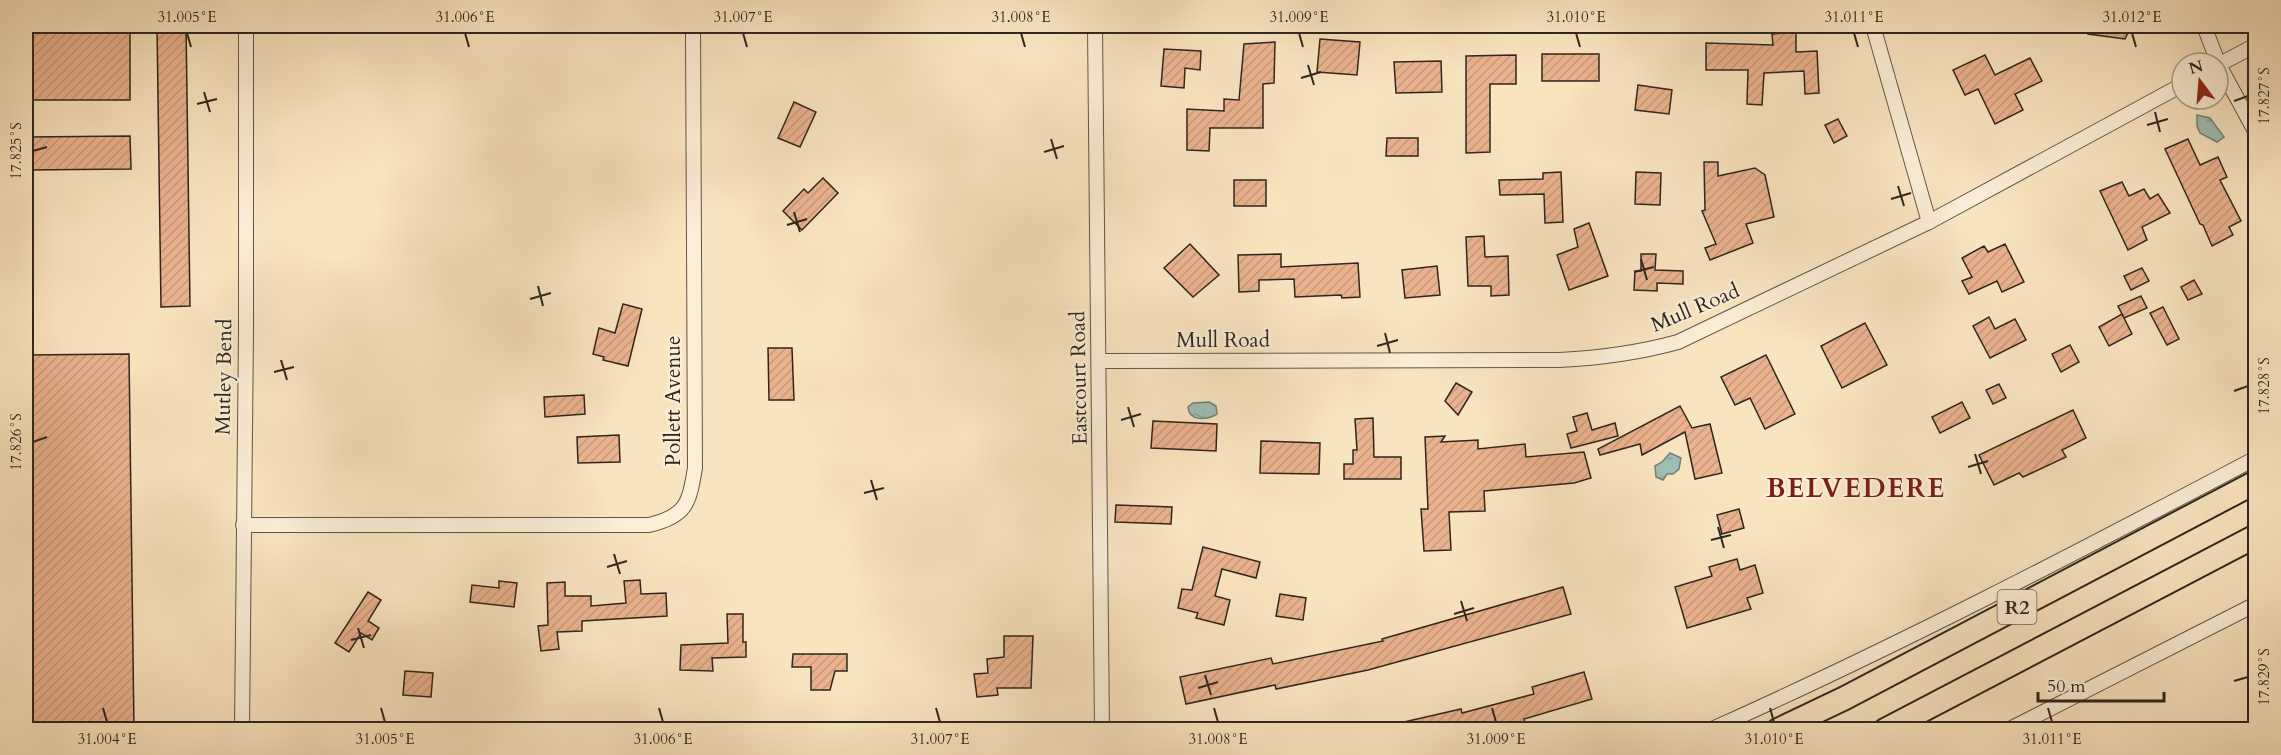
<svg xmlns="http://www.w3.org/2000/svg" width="2281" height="755" font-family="Cardo,serif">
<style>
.water{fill:url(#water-ripples);stroke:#728179;stroke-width:1.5}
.building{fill:url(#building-hatch);stroke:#2f261d;stroke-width:1.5}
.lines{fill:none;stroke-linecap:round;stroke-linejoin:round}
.minor-casing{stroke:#625646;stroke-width:16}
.trunk-casing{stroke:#2f261d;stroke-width:26}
.minor{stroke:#fbedd6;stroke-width:14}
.trunk{stroke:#f9e4c0;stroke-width:22}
.ticks{fill:none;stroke:#2f261d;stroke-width:2}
.labels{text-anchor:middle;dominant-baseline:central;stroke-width:4.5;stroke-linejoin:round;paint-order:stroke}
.shield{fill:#fbedd6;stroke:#6c6254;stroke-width:1.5}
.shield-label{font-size:20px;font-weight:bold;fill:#2f261d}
.street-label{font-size:21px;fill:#2f261d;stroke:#fbedd6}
.district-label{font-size:27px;font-weight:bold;letter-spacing:1.5px;fill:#7a1f14;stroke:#fbedd6}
.neatline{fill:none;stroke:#2f261d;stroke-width:2}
.ticks-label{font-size:15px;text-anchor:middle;fill:#2f261d}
</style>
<defs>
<pattern id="water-ripples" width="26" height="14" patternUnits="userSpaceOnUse" patternTransform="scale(1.5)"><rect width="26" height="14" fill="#9ebeb6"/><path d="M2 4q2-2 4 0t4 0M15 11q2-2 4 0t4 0" fill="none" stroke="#88a39c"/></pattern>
<pattern id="building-hatch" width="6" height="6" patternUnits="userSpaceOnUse" patternTransform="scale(1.5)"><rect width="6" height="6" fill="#eab28f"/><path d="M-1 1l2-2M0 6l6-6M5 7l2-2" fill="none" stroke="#c9997b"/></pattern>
</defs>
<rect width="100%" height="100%" fill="#f9e4c0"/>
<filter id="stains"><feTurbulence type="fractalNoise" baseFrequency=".00333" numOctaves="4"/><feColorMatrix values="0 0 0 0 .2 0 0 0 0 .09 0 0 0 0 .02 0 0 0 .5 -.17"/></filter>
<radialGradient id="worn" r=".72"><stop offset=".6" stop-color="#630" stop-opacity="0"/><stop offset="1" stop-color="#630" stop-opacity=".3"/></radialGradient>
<g class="water">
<polygon points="2197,115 2210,118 2224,137 2217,142 2200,133 2197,126"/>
<path d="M1209 402 1216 406 1217 414C1207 420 1189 422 1188 407L1193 403Z"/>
<polygon points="1670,453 1681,458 1679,469 1673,474 1667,474 1663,480 1656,477 1655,466 1662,462"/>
</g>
<g class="building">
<rect x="26" y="26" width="104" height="74"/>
<polygon points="157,26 186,26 190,306 161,307"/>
<polygon points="2089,26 2131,26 2125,39 2088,34"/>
<polygon points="1796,32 1796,52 1817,51 1819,93 1805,94 1804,71 1764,73 1762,105 1747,104 1748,70 1706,70 1706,43 1773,45 1772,34"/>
<polygon points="1320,39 1360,42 1357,75 1317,72"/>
<polygon points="1275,42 1274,83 1263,84 1263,128 1210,128 1209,151 1187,150 1187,109 1224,111 1224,99 1239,100 1244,44"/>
<polygon points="1164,49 1201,51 1200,70 1185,68 1184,88 1161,86"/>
<rect x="1542" y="54" width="57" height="27"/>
<polygon points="1516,55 1516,84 1490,84 1490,152 1466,153 1466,56"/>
<polygon points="1985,55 1995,75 2030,58 2042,81 2015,94 2023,110 1995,124 1978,89 1965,95 1953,70"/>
<polygon points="1441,61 1442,92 1396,93 1394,62"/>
<polygon points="1638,85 1672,90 1669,114 1635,110"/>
<polygon points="794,102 816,112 800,147 778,138"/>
<polygon points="1838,119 1847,136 1834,143 1825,125"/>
<polygon points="130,136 131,169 26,170 26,137"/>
<polygon points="1387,138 1418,138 1418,156 1386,156"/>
<polygon points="2188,139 2200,165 2218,157 2227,177 2220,180 2241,221 2229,227 2233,235 2212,246 2203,225 2200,224 2165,149"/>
<polygon points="1704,162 1718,162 1718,176 1755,168 1765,175 1774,217 1746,224 1753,243 1710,260 1705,248 1716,244 1702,211 1705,210"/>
<polygon points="1561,172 1563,222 1545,223 1544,194 1500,195 1499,180 1543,179 1543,173"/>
<polygon points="1636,172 1661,173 1660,205 1635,204"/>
<polygon points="823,178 838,193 802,230 783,211 804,189 808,193"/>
<rect x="1234" y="180" width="32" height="26"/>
<polygon points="2122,182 2129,196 2144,189 2150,199 2158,194 2170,213 2142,227 2147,240 2128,250 2100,191"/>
<polygon points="1589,223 1608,276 1569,290 1557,255 1578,247 1574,229"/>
<polygon points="1484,236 1485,257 1508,256 1509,295 1491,296 1491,286 1468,286 1466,237"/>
<polygon points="1190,244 1219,275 1193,297 1164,268"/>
<polygon points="2005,244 2024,282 2002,292 1997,281 1969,294 1962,281 1972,277 1962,258 1984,246 1988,252"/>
<polygon points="1281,254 1281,267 1358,263 1360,297 1342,298 1341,295 1295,297 1294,279 1259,280 1259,291 1239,292 1238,255"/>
<polygon points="1641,254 1656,254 1655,270 1683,271 1683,284 1657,283 1657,291 1634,290 1635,271 1641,271"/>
<polygon points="1437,266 1440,295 1405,298 1402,270"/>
<polygon points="2142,268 2149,281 2131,290 2124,276"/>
<polygon points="2194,280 2202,294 2188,300 2181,287"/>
<polygon points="2141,296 2147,308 2124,318 2118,306"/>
<polygon points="623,304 642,309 628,366 603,360 604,357 593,354 599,328 615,333"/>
<polygon points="2163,307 2179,339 2167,345 2150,313"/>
<polygon points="2122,314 2132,334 2109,346 2099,327"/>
<polygon points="1989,317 1995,329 2015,319 2026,340 1990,358 1973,326"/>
<polygon points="1865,323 1887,365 1842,388 1821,346"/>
<polygon points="2070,345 2079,362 2061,372 2052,354"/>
<polygon points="768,348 792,348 794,400 769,400"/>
<polygon points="129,354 134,729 26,729 26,355"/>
<polygon points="1766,355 1795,414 1765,429 1750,398 1735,405 1721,377"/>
<polygon points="1456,383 1472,392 1458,415 1445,401"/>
<polygon points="1999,384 2006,398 1993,404 1986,390"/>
<polygon points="584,395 585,414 545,417 544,397"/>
<polygon points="1962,402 1970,418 1940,433 1932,417"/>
<polygon points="1680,406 1692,428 1710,424 1722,473 1695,479 1685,432 1642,455 1640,444 1600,455 1598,449"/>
<polygon points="2073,410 2086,438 2062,450 2066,457 2023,477 2019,473 1994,485 1979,455"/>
<polygon points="1587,413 1592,430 1615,423 1618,436 1571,448 1567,434 1577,431 1573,417"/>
<polygon points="1373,418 1374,457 1401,457 1401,479 1344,479 1344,464 1353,464 1353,450 1357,450 1355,419"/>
<polygon points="1153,421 1217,424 1216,451 1151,448"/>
<polygon points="619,435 620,462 578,463 577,437"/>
<polygon points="1445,436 1441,442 1478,440 1478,449 1525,444 1526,457 1584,452 1591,478 1574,483 1484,491 1485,511 1449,512 1451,550 1424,551 1421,509 1428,509 1425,437"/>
<polygon points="1261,441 1320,443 1319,474 1260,473"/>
<polygon points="1116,505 1172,507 1171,524 1115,522"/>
<polygon points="1739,509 1744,528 1722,534 1717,515"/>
<polygon points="1203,547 1260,562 1256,578 1222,569 1215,596 1230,600 1224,625 1196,618 1198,613 1178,608 1182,589 1192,590"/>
<polygon points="1737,559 1740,570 1755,565 1763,593 1747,598 1751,609 1687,628 1675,587 1712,576 1709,567"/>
<polygon points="640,580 641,594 666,593 667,616 582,621 582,631 557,632 559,649 541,651 538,626 548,625 547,583 565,582 565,596 591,596 591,606 626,603 624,581"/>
<polygon points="499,581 517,583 514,607 470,602 472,585 499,588"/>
<polygon points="1563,587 1571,614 1368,670 1276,689 1275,685 1186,704 1180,677 1271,658 1273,664 1383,641 1382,639"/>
<polygon points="368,592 381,600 368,621 379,628 372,640 361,633 349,652 335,643"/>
<polygon points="1280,594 1306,598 1303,620 1276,616"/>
<polygon points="727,614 743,614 743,642 746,642 746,657 712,658 713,671 680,670 681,645 728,643"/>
<polygon points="1004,636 1033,636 1031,688 997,688 998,695 977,697 974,674 988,673 987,659 1004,657"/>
<polygon points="793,654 847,654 847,671 835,671 830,690 811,690 811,667 792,667"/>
<polygon points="405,671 433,673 431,697 403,695"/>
<polygon points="1584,672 1592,699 1524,719 1526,727 1517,729 1396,729 1395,724 1461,709 1462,713 1534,694 1532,687"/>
</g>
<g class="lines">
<g class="minor-casing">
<g id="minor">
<polyline points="1095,26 1102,730"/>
<polyline points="1873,26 1929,222"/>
<polyline points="2204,26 2219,65 2256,133"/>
<polyline points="2218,65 2256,45"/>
<path d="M1100 361 1559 360C1600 358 1638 353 1678 342L1929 222 2182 85"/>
<path d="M243 525H649C687 516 689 503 695 468L693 26"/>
<polyline points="242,730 246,331 246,26"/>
<path d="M1710 730C1896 647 2076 553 2256 458"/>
<polyline points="2008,730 2256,604"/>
</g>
</g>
<g class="trunk-casing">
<g id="trunk">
<polyline points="1778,730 1845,698 2256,482"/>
<polyline points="1885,730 2256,536"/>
</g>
</g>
<use href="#minor" class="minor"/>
<use href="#trunk" class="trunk"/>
</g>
<path class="ticks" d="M187 33 191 47M465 33 469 47M743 33 747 47M1021 33 1025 47M1299 33 1303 47M1576 33 1580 47M1854 33 1858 47M2132 33 2136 47M1308 65 1314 85M1301 78 1321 72M204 92 210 112M2234 101 2248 96M197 104 217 99M2155 112 2160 132M2147 125 2168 119M1051 139 1057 159M33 151 47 147M1044 152 1064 146M1898 186 1904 206M1891 199 1911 193M794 212 800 232M787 225 807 219M1641 259 1647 280M1634 272 1654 267M538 286 543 306M530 299 551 293M1385 333 1390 353M1377 346 1398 340M281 360 287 380M274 372 294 367M2234 391 2248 386M1128 407 1134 427M1121 420 1141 414M33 442 47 437M1975 454 1981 474M1968 467 1988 461M871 480 877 500M864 493 884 488M1718 527 1724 548M1711 540 1731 535M614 554 620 574M607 567 627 561M1461 601 1467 621M1454 614 1474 608M358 628 364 648M351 640 371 635M1205 675 1211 695M2234 681 2248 677M1198 688 1218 682M103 708 107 722M381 708 385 722M659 708 663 722M936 708 940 722M1214 708 1218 722M1492 708 1496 722M1770 708 1774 722M2048 708 2052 722"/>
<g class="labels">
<rect class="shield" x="1997.5" y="590" width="39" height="34" rx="4.5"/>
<g class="shield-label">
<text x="2017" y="607">R2</text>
</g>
<g class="street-label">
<text transform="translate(1695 308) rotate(-23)">Mull Road</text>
<text x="1223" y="340">Mull Road</text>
<text transform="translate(224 377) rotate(-89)">Mutley Bend</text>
<text transform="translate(1079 378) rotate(-91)">Eastcourt Road</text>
<text transform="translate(673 401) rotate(-90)">Pollett Avenue</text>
</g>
<g class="district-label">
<text x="1856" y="488">BELVEDERE</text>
</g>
</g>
<rect width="2281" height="755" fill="none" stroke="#f9e4c0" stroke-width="66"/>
<g transform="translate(2200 81) rotate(344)"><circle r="28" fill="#fbedd6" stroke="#a99d8c" stroke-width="1.5"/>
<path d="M0-4.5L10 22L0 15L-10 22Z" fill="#8f2418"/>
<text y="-9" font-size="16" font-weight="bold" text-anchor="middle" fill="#2f261d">N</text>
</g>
<path d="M2038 692v9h126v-9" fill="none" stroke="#2f261d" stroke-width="3"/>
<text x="2047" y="692" font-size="18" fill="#2f261d" stroke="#fbedd6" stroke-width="4.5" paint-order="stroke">50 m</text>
<rect x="33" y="33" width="2215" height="689" class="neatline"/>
<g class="ticks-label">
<text x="187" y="22">31.005°E</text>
<text x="465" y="22">31.006°E</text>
<text x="743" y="22">31.007°E</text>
<text x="1021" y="22">31.008°E</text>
<text x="1299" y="22">31.009°E</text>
<text x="1576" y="22">31.010°E</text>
<text x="1854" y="22">31.011°E</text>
<text x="2132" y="22">31.012°E</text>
<text transform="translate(2264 96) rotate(-90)" y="5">17.827°S</text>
<text transform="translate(16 151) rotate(-90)" y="5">17.825°S</text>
<text transform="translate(2264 386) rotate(-90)" y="5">17.828°S</text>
<text transform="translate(16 442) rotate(-90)" y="5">17.826°S</text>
<text transform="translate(2264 677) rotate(-90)" y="5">17.829°S</text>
<text x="107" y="744">31.004°E</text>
<text x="385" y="744">31.005°E</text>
<text x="663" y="744">31.006°E</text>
<text x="940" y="744">31.007°E</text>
<text x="1218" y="744">31.008°E</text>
<text x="1496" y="744">31.009°E</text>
<text x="1774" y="744">31.010°E</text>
<text x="2052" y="744">31.011°E</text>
</g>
<rect width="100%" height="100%" filter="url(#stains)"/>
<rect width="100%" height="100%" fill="url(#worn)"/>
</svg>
